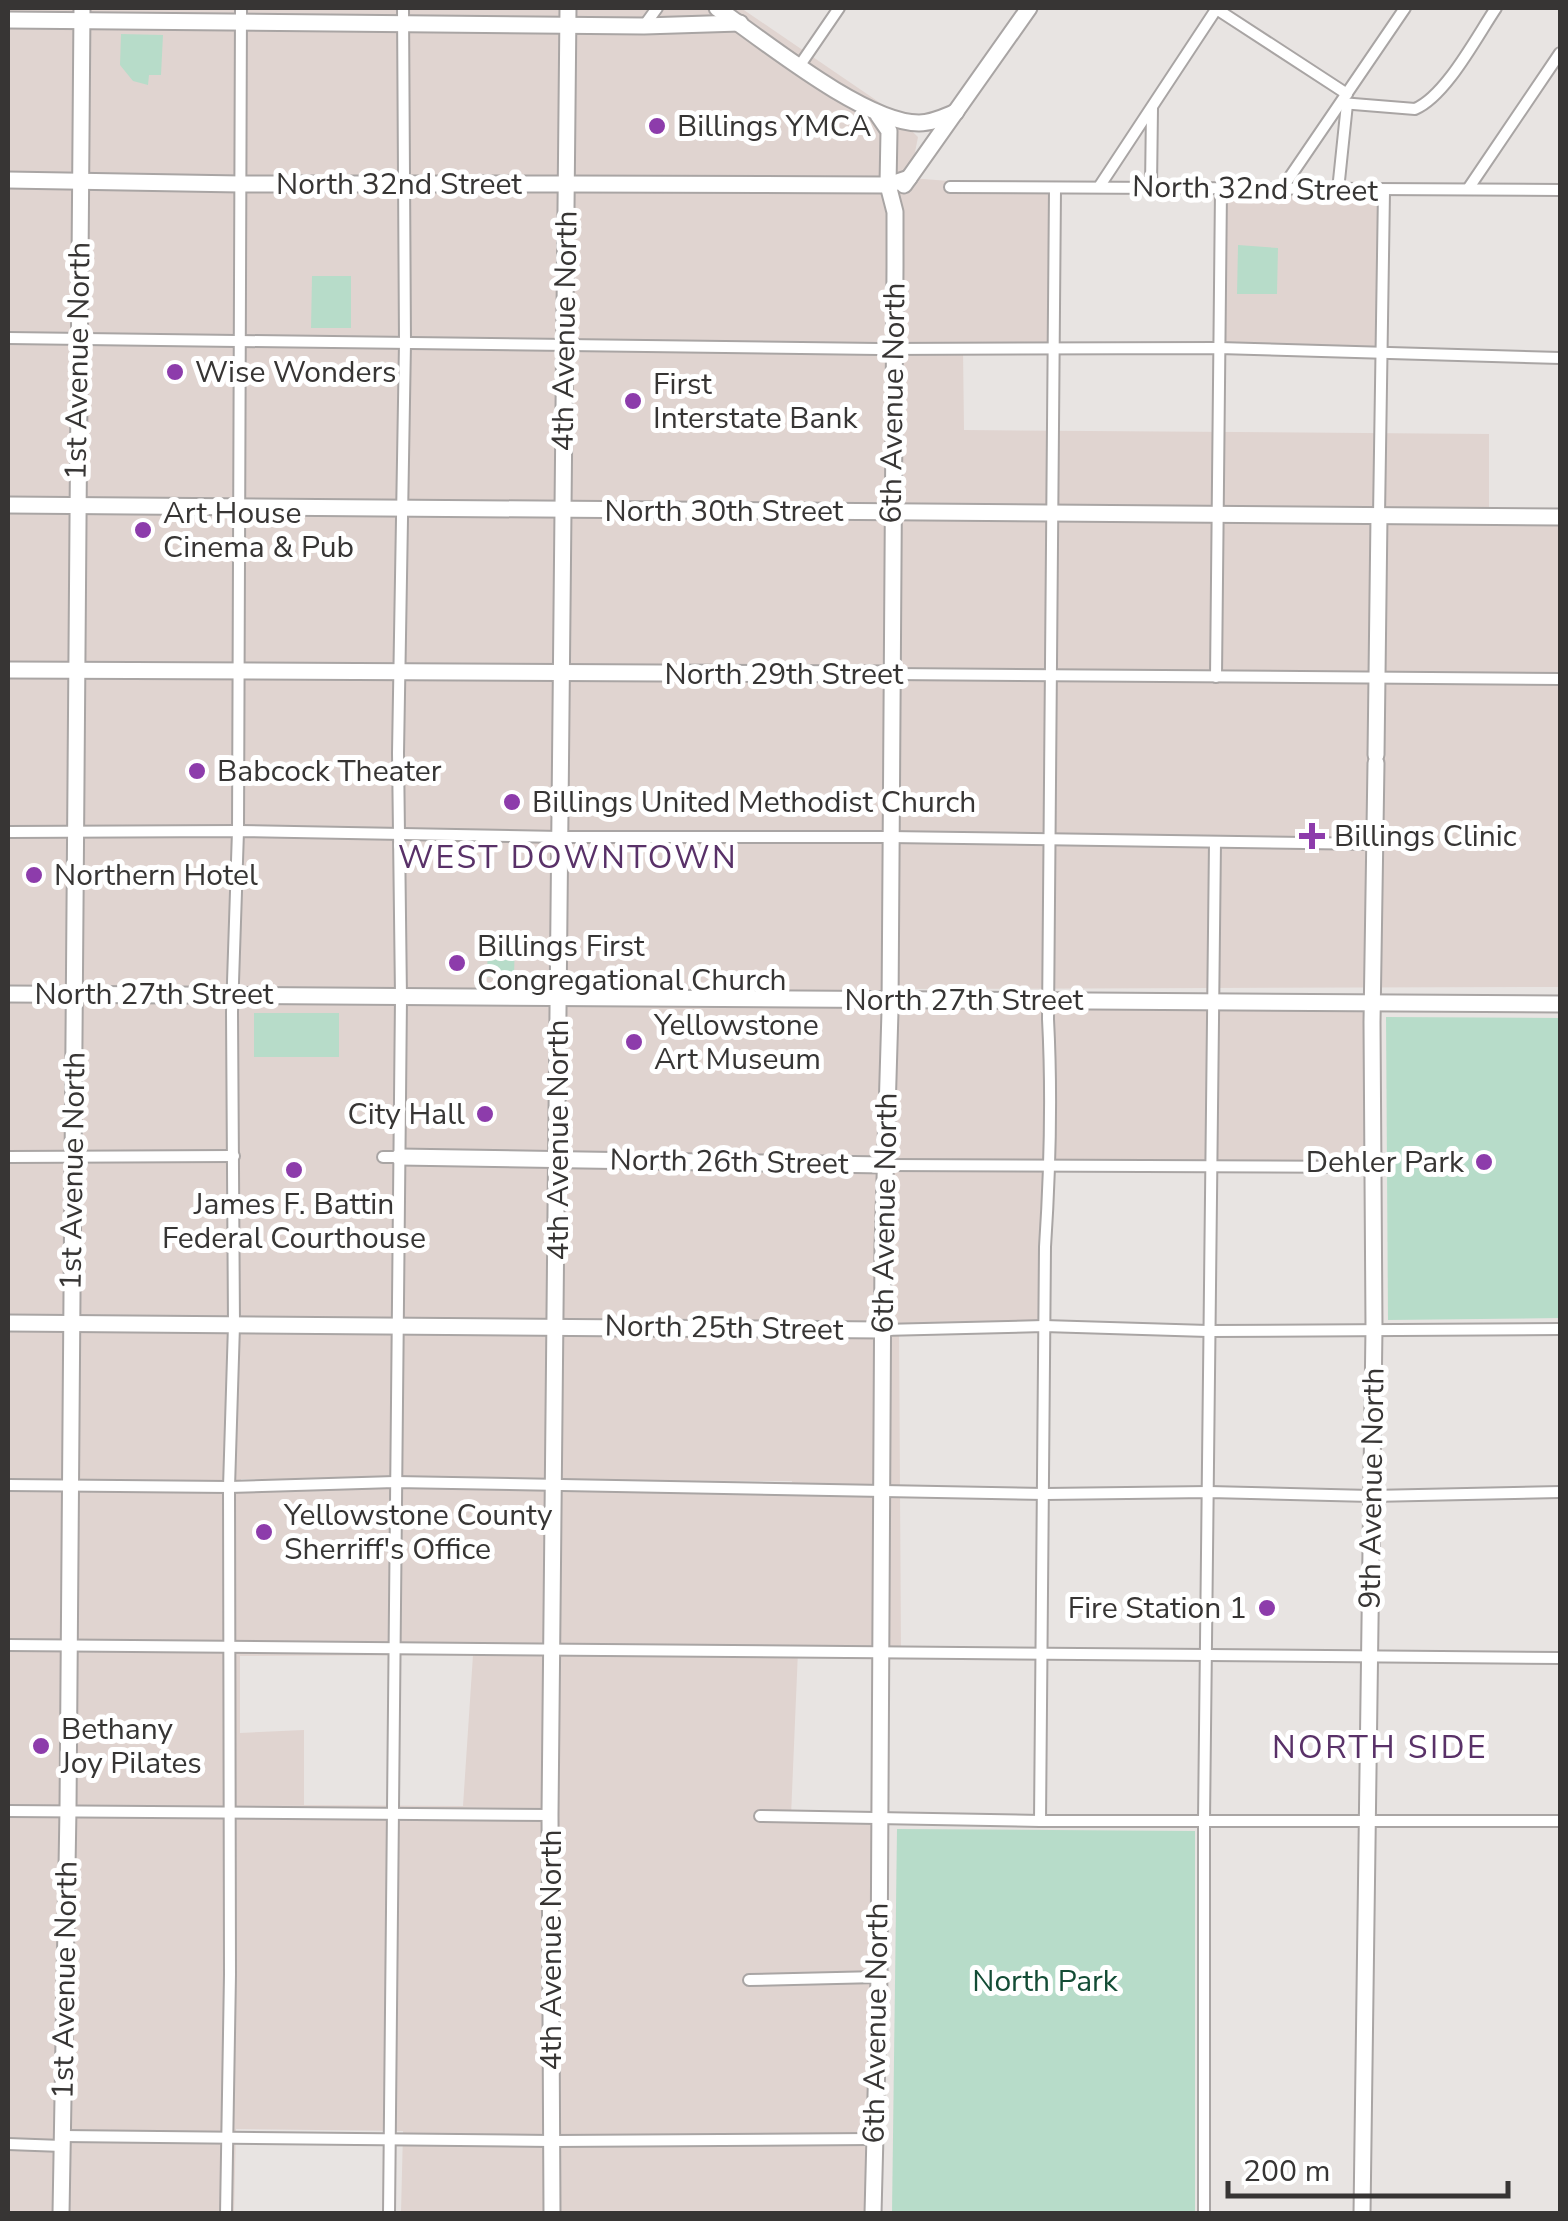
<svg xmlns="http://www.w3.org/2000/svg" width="1568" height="2221" font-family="'Nunito Sans',sans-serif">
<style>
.built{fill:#e0d4d0;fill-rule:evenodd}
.green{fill:#b7dcc9}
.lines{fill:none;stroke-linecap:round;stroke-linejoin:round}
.street-casing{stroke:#a9a5a4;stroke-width:14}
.secondary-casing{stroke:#a9a5a4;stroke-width:19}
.primary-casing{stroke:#a9a5a4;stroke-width:19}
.street{stroke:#fff;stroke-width:10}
.secondary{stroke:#fff;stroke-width:15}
.primary{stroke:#fff;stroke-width:15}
.poi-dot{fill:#8d3cab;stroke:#fff;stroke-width:4}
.labels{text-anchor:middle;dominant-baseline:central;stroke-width:10;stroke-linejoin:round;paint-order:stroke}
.poi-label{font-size:30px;fill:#373534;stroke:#fff;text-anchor:start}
.street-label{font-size:30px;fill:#373534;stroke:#fff}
.park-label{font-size:30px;fill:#134c35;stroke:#fff}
.neighbourhood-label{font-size:32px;letter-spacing:2.5px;fill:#593168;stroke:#fff}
</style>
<rect width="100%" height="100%" fill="#e8e4e2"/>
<g class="built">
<path d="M8 8H741L889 109 918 137 910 178 1055 189 1056 348 963 349 964 430 1489 434V517L1221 516 1392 523 1560 524V987L893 989 890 1000 1373 1002 1374 1167 1051 1165 1044 1326 899 1324 901 1652 798 1651 791 1816 880 1820 870 2213H401L403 2131 236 2129 234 2213 8 2214ZM241 1479 792 1481V1482L240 1487ZM473 1655 463 1806 304 1805V1730L240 1733V1656Z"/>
<polygon points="1221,190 1384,191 1381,354 1219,348"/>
</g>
<g class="green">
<polygon points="121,34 163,35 161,75 149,75 148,85 133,81 120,65"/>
<polygon points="1238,245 1278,248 1277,294 1237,294"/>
<polygon points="312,276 351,276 351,328 311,328"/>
<polygon points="488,938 515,938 514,977 487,977"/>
<rect x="254" y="1013" width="85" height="44"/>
<polygon points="1386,1017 1560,1018 1560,1318 1388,1320"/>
<polygon points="897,1829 1195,1831 1195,2213 892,2213"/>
</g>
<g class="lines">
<g class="street-casing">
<g id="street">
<polyline points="1215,8 1347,94"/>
<polyline points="644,26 657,8"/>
<polyline points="800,65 839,8"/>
<path d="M1341 103 1415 109C1446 96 1477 36 1496 8"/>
<polyline points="950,187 1560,190"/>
<polyline points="1099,187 1217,8"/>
<polyline points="1151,187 1152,108"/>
<polyline points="1468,189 1560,53"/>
<polyline points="1281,190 1405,8"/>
<polyline points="1338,190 1347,104"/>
<polyline points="8,338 879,349 1219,348 1560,358"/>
<polyline points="1379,516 1384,191"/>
<polyline points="890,674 1560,679"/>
<polyline points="1216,677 1221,190"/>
<polyline points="8,832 238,831 560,837 889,837 1374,844"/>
<polyline points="8,1157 234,1156"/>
<polyline points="383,1157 399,1157"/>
<polyline points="884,1165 1374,1167"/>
<polyline points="882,1330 1044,1326 1208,1331 1560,1329"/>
<polyline points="8,1485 229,1487 395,1482 1045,1494 1209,1492 1371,1496 1560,1492"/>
<polyline points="8,1645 1560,1658"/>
<polyline points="8,1811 550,1815"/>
<polyline points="760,1816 1040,1821 1560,1821"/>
<path d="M1040 1821 1045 1247C1050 1171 1052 1095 1048 1019L1055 189"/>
<polyline points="749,1980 879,1977"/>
<polyline points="62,2136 552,2141 873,2139"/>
<polyline points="8,2144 62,2146"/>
<polyline points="226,2214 230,1974 229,1487 234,1325 232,1012 238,831 241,8"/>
<polyline points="389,2214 401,997 398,753 405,343 403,8"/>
<polyline points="1204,2214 1204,1820 1215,842"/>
</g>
</g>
<g class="secondary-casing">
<g id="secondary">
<polyline points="8,20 644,26 740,23"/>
<polyline points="8,180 240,184 567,184"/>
<polyline points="8,505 1560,517"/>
<polyline points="8,670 890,674"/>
<polyline points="1376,755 1379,516"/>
<polyline points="399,1157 884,1165"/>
<polyline points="8,1323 882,1330"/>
<polyline points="61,2214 68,1809 82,8"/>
<polyline points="1362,2214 1374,1328 1372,1022 1376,763"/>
</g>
</g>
<g class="primary-casing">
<g id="primary">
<path d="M717 8C763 40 865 123 919 123 932 123 944 117 956 112"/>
<polyline points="567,184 888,185 909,178"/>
<polyline points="904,185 1029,8"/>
<polyline points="8,994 1560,1004"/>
<polyline points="552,2214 550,1815 568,8"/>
<polyline points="873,2214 879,1977 883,1247 890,1011 895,267 895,212 888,185 889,131 878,115"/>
</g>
</g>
<use href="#street" class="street"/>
<use href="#secondary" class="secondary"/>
<use href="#primary" class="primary"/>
</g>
<g class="poi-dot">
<circle cx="657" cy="126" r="10"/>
<circle cx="175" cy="372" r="10"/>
<circle cx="633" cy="401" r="10"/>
<circle cx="143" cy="530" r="10"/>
<circle cx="197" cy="771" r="10"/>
<circle cx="512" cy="802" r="10"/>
<path d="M1307 821h10v10h10v10h-10v10h-10v-10h-10v-10h10z"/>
<circle cx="34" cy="875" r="10"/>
<circle cx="457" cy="963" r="10"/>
<circle cx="634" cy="1042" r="10"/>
<circle cx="485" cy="1114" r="10"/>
<circle cx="1484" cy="1162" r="10"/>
<circle cx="294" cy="1170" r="10"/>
<circle cx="264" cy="1532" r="10"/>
<circle cx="1267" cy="1608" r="10"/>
<circle cx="41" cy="1746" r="10"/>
</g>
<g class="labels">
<g class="poi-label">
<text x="677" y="126">Billings YMCA</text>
<text x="195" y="372">Wise Wonders</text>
<text x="653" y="384">First<tspan x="653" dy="34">Interstate Bank</tspan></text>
<text x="163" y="513">Art House<tspan x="163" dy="34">Cinema &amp; Pub</tspan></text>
<text x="217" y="771">Babcock Theater</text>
<text x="532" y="802">Billings United Methodist Church</text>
<text x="1334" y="836">Billings Clinic</text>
<text x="54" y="875">Northern Hotel</text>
<text x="477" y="946">Billings First<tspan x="477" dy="34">Congregational Church</tspan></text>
<text x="654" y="1025">Yellowstone<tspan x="654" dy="34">Art Museum</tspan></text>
<text x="465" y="1114" text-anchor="end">City Hall</text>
<text x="1464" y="1162" text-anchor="end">Dehler Park</text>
<text x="294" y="1204" text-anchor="middle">James F. Battin<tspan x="294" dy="34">Federal Courthouse</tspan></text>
<text x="284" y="1515">Yellowstone County<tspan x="284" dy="34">Sherriff's Office</tspan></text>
<text x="1247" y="1608" text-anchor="end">Fire Station 1</text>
<text x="61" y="1729">Bethany<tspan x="61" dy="34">Joy Pilates</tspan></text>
</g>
<g class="street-label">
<text x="399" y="184">North 32nd Street</text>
<text transform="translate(1255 189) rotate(1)">North 32nd Street</text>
<text transform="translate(565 331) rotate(-89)">4th Avenue North</text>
<text transform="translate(78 361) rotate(-89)">1st Avenue North</text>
<text transform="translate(893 403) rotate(-89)">6th Avenue North</text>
<text x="724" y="511">North 30th Street</text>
<text x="784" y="674">North 29th Street</text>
<text x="154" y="994">North 27th Street</text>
<text x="964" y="1000">North 27th Street</text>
<text transform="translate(558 1140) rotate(-90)">4th Avenue North</text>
<text transform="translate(729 1162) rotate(1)">North 26th Street</text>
<text transform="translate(73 1171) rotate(-89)">1st Avenue North</text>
<text transform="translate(885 1213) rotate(-89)">6th Avenue North</text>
<text transform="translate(724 1328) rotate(1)">North 25th Street</text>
<text transform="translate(1372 1488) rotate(-89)">9th Avenue North</text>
<text transform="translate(551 1950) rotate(-90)">4th Avenue North</text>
<text transform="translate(65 1980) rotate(-89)">1st Avenue North</text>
<text transform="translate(876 2023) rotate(-89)">6th Avenue North</text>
</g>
<g class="park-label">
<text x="1045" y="1981">North Park</text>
</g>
<g class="neighbourhood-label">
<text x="568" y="857">WEST DOWNTOWN</text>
<text x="1380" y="1747">NORTH SIDE</text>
</g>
</g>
<rect width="1568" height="2221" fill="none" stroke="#373534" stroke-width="20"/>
<path d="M1228 2181v15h280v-15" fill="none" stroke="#373534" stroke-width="5"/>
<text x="1243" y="2181" font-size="30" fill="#373534" stroke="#ffffff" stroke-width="8" paint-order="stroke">200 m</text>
</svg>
